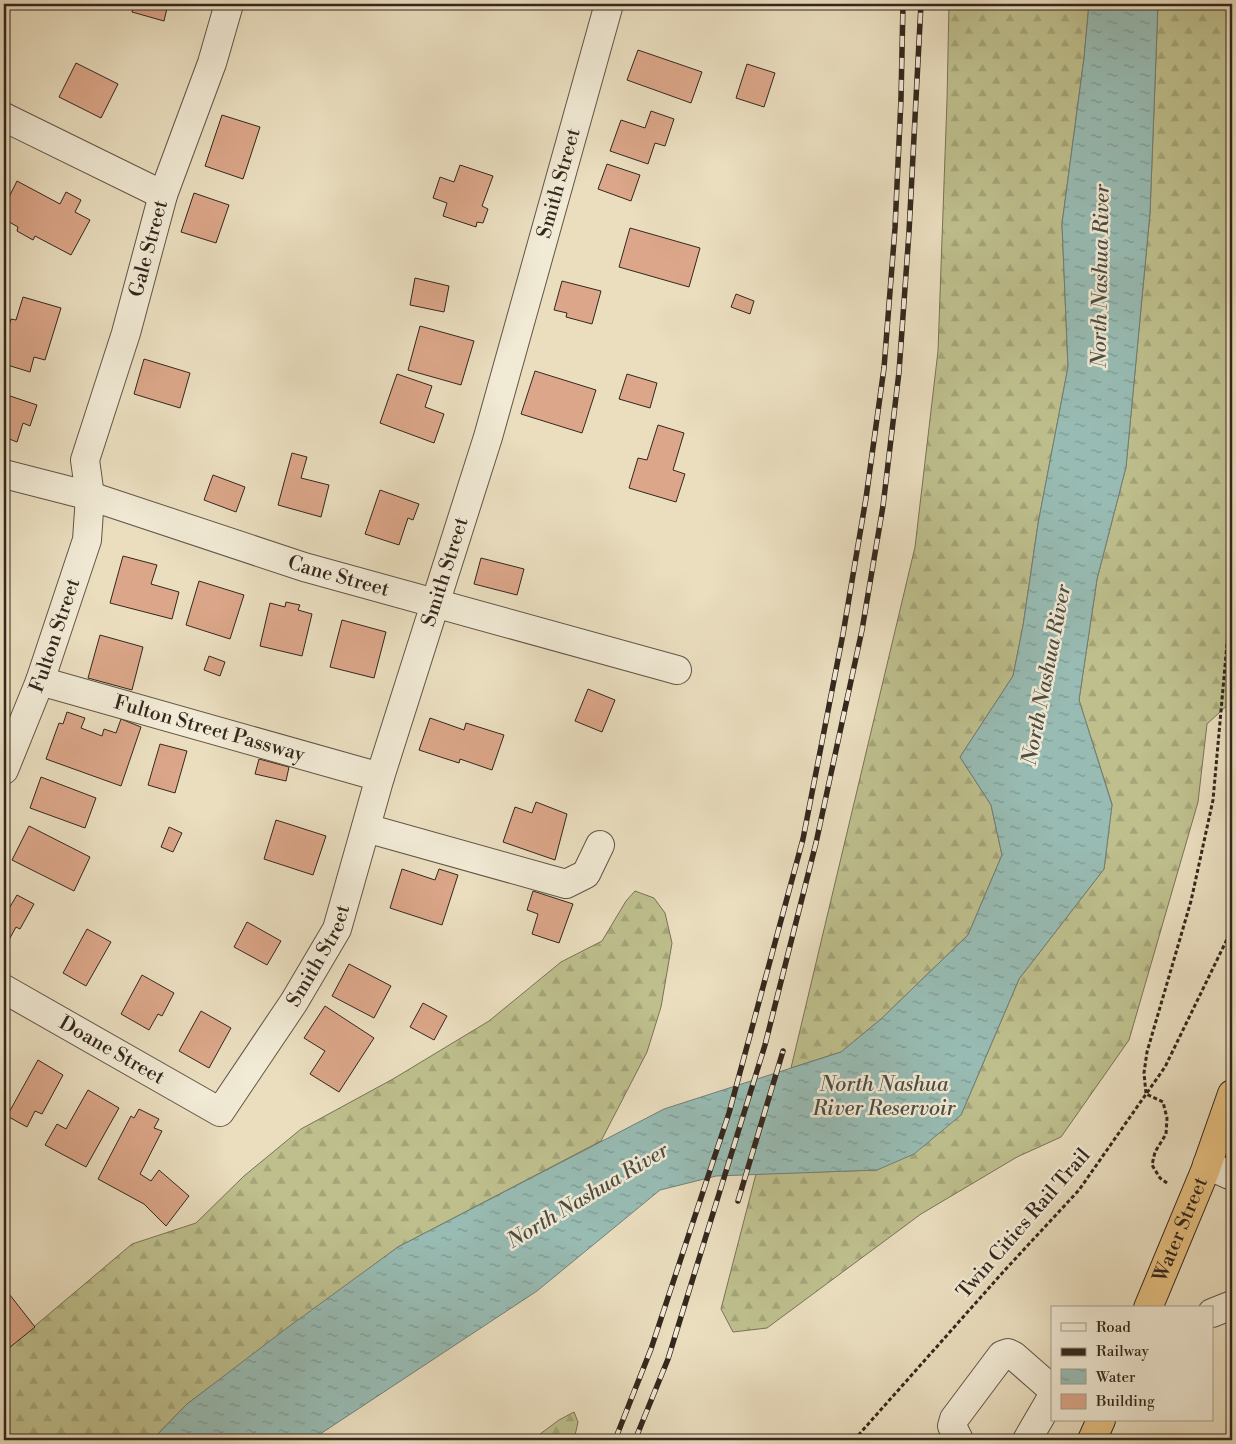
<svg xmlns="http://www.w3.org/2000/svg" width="1236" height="1444" font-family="'Libre Bodoni',serif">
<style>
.forest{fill:url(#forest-firs);stroke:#797355}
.water{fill:url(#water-ripples);stroke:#708078}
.building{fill:#dba689;stroke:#34271d}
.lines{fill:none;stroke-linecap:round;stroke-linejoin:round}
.minor-casing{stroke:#625546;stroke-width:30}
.highway-casing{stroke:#34271d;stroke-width:30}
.path{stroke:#34271d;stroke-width:3;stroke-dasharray:4 2.5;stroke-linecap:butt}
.minor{stroke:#f1ead5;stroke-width:28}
.highway{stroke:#e5bf80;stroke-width:28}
.rail-casing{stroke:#34271d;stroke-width:5.5}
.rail{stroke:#f1ead5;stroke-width:4;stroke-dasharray:11;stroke-linecap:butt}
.labels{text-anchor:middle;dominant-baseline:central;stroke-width:5;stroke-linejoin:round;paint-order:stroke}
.street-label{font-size:20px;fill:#34271d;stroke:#f1ead5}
.water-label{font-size:21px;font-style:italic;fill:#4d4c43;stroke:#f1ead5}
</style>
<defs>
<pattern id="forest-firs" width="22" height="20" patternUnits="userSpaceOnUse" patternTransform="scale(1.25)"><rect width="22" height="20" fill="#bebf8d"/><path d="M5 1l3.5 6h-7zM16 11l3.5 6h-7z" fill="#a4a479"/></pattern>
<pattern id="water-ripples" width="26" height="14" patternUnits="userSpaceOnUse" patternTransform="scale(1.25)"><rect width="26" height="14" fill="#98bcb4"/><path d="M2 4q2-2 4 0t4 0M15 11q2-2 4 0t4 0" fill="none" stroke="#7d9992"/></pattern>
</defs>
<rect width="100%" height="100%" fill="#eadebf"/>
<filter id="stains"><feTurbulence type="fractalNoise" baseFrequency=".004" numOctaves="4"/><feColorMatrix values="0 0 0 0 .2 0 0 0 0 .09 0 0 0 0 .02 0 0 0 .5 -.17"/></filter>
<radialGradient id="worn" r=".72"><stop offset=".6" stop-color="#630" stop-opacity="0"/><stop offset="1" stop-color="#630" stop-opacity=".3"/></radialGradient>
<g class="forest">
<polygon points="949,4 1089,4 1084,58 1062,224 1068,367 1038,524 1023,626 1013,676 960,757 991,805 1002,855 968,935 881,1019 841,1052 791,1068 915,547 938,351 947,100"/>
<polygon points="1158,4 1232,4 1232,701 1207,724 1198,802 1129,1040 1061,1137 1017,1157 921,1214 767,1328 733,1332 721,1309 756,1174 877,1170 961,1115 1019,979 1104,869 1112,804 1079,700 1097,579 1126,467 1150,213"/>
<polygon points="635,891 654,898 665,913 672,943 661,1007 647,1052 601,1141 398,1247 187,1404 152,1440 4,1440 4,1352 132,1244 196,1223 244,1176 301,1129 393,1079 489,1021 561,962 602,941 626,901"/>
<polygon points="574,1412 578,1422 574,1440 532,1440 559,1420"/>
</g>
<polygon class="water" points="1089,4 1158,4 1150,213 1126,467 1097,579 1079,700 1112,805 1104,869 1019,979 961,1115 914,1154 877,1170 716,1176 660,1190 537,1291 311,1440 152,1440 187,1404 287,1328 398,1247 664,1109 841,1052 881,1019 968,935 1002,855 991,805 960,757 1013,676 1023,626 1038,524 1068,367 1062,224 1084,58"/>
<g class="building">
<polygon points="134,4 168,4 164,21 132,12"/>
<polygon points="638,50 702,72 691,103 627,80"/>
<polygon points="76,63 118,84 101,118 59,97"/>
<polygon points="747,64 775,73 764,107 736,98"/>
<polygon points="651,111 674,119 665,146 655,143 648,164 610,151 621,120 645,128"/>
<polygon points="222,115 260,127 243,179 205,166"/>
<polygon points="607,164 640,175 631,201 598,189"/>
<polygon points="460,165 493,176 482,206 488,209 483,223 477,222 476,227 443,216 447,203 433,198 440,177 454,182"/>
<polygon points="17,181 60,204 66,192 81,200 75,212 90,220 71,255 35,236 33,240 17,231 18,227 4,219 4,207"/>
<polygon points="194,193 229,205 216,243 181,232"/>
<polygon points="630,228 700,248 689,287 619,267"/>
<polygon points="415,278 449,286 444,312 410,305"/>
<polygon points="562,281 601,291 592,324 566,317 567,313 554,310"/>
<polygon points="736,294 754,301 750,314 731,307"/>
<polygon points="23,297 61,308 45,360 34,357 30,372 4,364 4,343 11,319 16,320"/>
<polygon points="420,326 474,341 461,385 408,370"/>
<polygon points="144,359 190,373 180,408 134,394"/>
<polygon points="535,371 596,390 582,433 521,414"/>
<polygon points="397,374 432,386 425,407 444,414 434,443 380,423"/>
<polygon points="627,374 657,383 650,408 619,399"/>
<polygon points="4,394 37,405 30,426 23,423 17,442 4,437"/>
<polygon points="658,425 684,433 673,470 685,474 676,502 629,488 638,458 647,460"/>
<polygon points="292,453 307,457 301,478 329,485 321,517 278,505"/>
<polygon points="213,475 245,487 236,512 204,500"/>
<polygon points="380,490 419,504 413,520 408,518 399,545 365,534"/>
<polygon points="123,556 157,565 151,584 179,592 172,619 110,603"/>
<polygon points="481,558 524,569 517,595 474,584"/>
<polygon points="199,581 244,595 230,639 186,625"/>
<polygon points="286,602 300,605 298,610 312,614 302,656 260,646 270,603 285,607"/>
<polygon points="342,620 386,632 374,678 330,667"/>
<polygon points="100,635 143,647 132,690 88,678"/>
<polygon points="209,656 225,662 220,676 204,670"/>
<polygon points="588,689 615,700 602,732 575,721"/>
<polygon points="67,712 85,718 81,728 102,736 104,729 116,733 121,719 141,727 121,786 46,759 59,723 63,724"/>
<polygon points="430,718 464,730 466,723 504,735 492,770 460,759 459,763 419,750"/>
<polygon points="160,744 187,751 175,793 148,785"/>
<polygon points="259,759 289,767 286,781 255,774"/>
<polygon points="41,777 96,798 85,828 30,808"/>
<polygon points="536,802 567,814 555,860 503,842 515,807 532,813"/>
<polygon points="276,820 326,836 313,875 264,859"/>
<polygon points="29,826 90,857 74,891 12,860"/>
<polygon points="169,827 182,833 173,852 161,847"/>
<polygon points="402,869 435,880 439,869 458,875 442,925 390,908"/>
<polygon points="533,891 573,904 559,943 532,934 538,914 527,910"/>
<polygon points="17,895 34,904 20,929 16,927 4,949 4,917"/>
<polygon points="247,922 281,941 267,965 234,947"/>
<polygon points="87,929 111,942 86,986 63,973"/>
<polygon points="349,964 391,986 374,1018 332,996"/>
<polygon points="142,975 174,993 162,1016 158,1014 149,1030 121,1014"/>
<polygon points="423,1003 447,1016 434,1040 410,1027"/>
<polygon points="325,1006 374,1038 339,1092 310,1074 325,1051 304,1038"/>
<polygon points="201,1011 231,1028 209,1068 179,1051"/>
<polygon points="38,1060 63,1075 42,1114 35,1111 27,1127 7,1116"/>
<polygon points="88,1090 119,1108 86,1167 45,1145 57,1124 66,1129"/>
<polygon points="139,1109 159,1119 154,1128 162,1131 140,1174 151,1181 159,1170 189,1196 166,1226 144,1204 98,1179 131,1116 134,1118"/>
<polygon points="6,1290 35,1327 4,1352 4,1292"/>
</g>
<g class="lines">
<g class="minor-casing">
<g id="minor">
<polyline points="4,117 163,195"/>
<path id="s1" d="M4 474 90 496 304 567 677 670"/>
<path id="s2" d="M40 681 380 777"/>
<path id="s3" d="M4 770 40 681 87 540 90 496 85 460 126 333 163 195 212 63 229 4"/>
<polyline points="366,828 566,884 586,874 600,845"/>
<path id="s4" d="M4 989 220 1112 294 1002 337 929 380 777 488 437 609 4"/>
<polyline points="1207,1165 1232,1176"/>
<polyline points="1212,1313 1232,1305"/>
<polyline points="959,1440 952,1426 954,1419 1002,1355 1008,1353 1014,1356 1046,1384 1052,1388"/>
<polyline points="1027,1440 1052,1397"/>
</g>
</g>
<g class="highway-casing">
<g id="highway">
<path id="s5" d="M1148 1308 1205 1171 1232 1094"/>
<polyline points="1092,1440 1101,1420"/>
</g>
</g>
<g class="path">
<polyline points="1167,1183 1160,1178 1152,1165 1155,1152 1166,1134 1167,1118 1163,1102 1146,1094 1144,1073 1147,1052 1191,901 1213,800 1232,588"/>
<polyline points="854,1440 1004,1271 1079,1190 1165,1067 1232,929"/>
</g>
<use href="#minor" class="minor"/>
<use href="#highway" class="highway"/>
<g class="rail-casing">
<g id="rail">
<polyline points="738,1201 783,1051"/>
<polyline points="615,1440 651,1349 729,1113 803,839 843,634 866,498 884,368 895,228 901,99 903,4"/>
<polyline points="635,1440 668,1359 765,1045 816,843 862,630 883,506 899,372 909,232 921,4"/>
</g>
</g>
<use href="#rail" class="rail"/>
</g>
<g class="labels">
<g class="street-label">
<text stroke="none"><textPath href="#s4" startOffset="1244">Smith Street</textPath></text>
<text stroke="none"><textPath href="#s3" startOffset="546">Gale Street</textPath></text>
<text stroke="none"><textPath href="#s4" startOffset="839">Smith Street</textPath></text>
<text stroke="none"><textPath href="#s1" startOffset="350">Cane Street</textPath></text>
<text stroke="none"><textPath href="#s3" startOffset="144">Fulton Street</textPath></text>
<text stroke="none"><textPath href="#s2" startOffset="176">Fulton Street Passway</textPath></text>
<text stroke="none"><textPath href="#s4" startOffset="434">Smith Street</textPath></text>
<text stroke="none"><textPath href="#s4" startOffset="124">Doane Street</textPath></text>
<text transform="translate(1024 1224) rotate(-49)">Twin Cities Rail Trail</text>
<text stroke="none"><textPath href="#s5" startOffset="85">Water Street</textPath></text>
</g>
<g class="water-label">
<text transform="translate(1101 276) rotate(-89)">North Nashua River</text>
<text transform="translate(1047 675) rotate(-79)">North Nashua River</text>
<text x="884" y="1085">North Nashua<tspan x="884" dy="24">River Reservoir</tspan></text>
<text transform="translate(588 1196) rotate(-31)">North Nashua River</text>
</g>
</g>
<rect width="1236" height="1444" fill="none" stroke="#eadebf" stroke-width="20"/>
<rect x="5" y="5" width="1226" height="1434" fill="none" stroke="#34271d" stroke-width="2.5"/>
<rect x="10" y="10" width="1216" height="1424" fill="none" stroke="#34271d"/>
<rect x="1051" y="1306" width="162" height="115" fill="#f1ead5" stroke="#a59c8b"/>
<rect x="1061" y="1323" width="25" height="8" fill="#f1ead5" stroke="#a59c8b"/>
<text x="1096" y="1332" font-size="15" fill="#34271d">Road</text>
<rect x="1061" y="1348" width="25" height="8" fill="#34271d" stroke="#a59c8b"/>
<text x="1096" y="1356" font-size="15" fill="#34271d">Railway</text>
<rect x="1061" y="1369" width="25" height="15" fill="url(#water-ripples)" stroke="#a59c8b"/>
<text x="1096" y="1382" font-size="15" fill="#34271d">Water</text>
<rect x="1061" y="1394" width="25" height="15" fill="#dba689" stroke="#a59c8b"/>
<text x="1096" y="1406" font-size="15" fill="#34271d">Building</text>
<rect width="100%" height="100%" filter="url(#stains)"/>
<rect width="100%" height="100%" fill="url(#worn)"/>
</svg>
